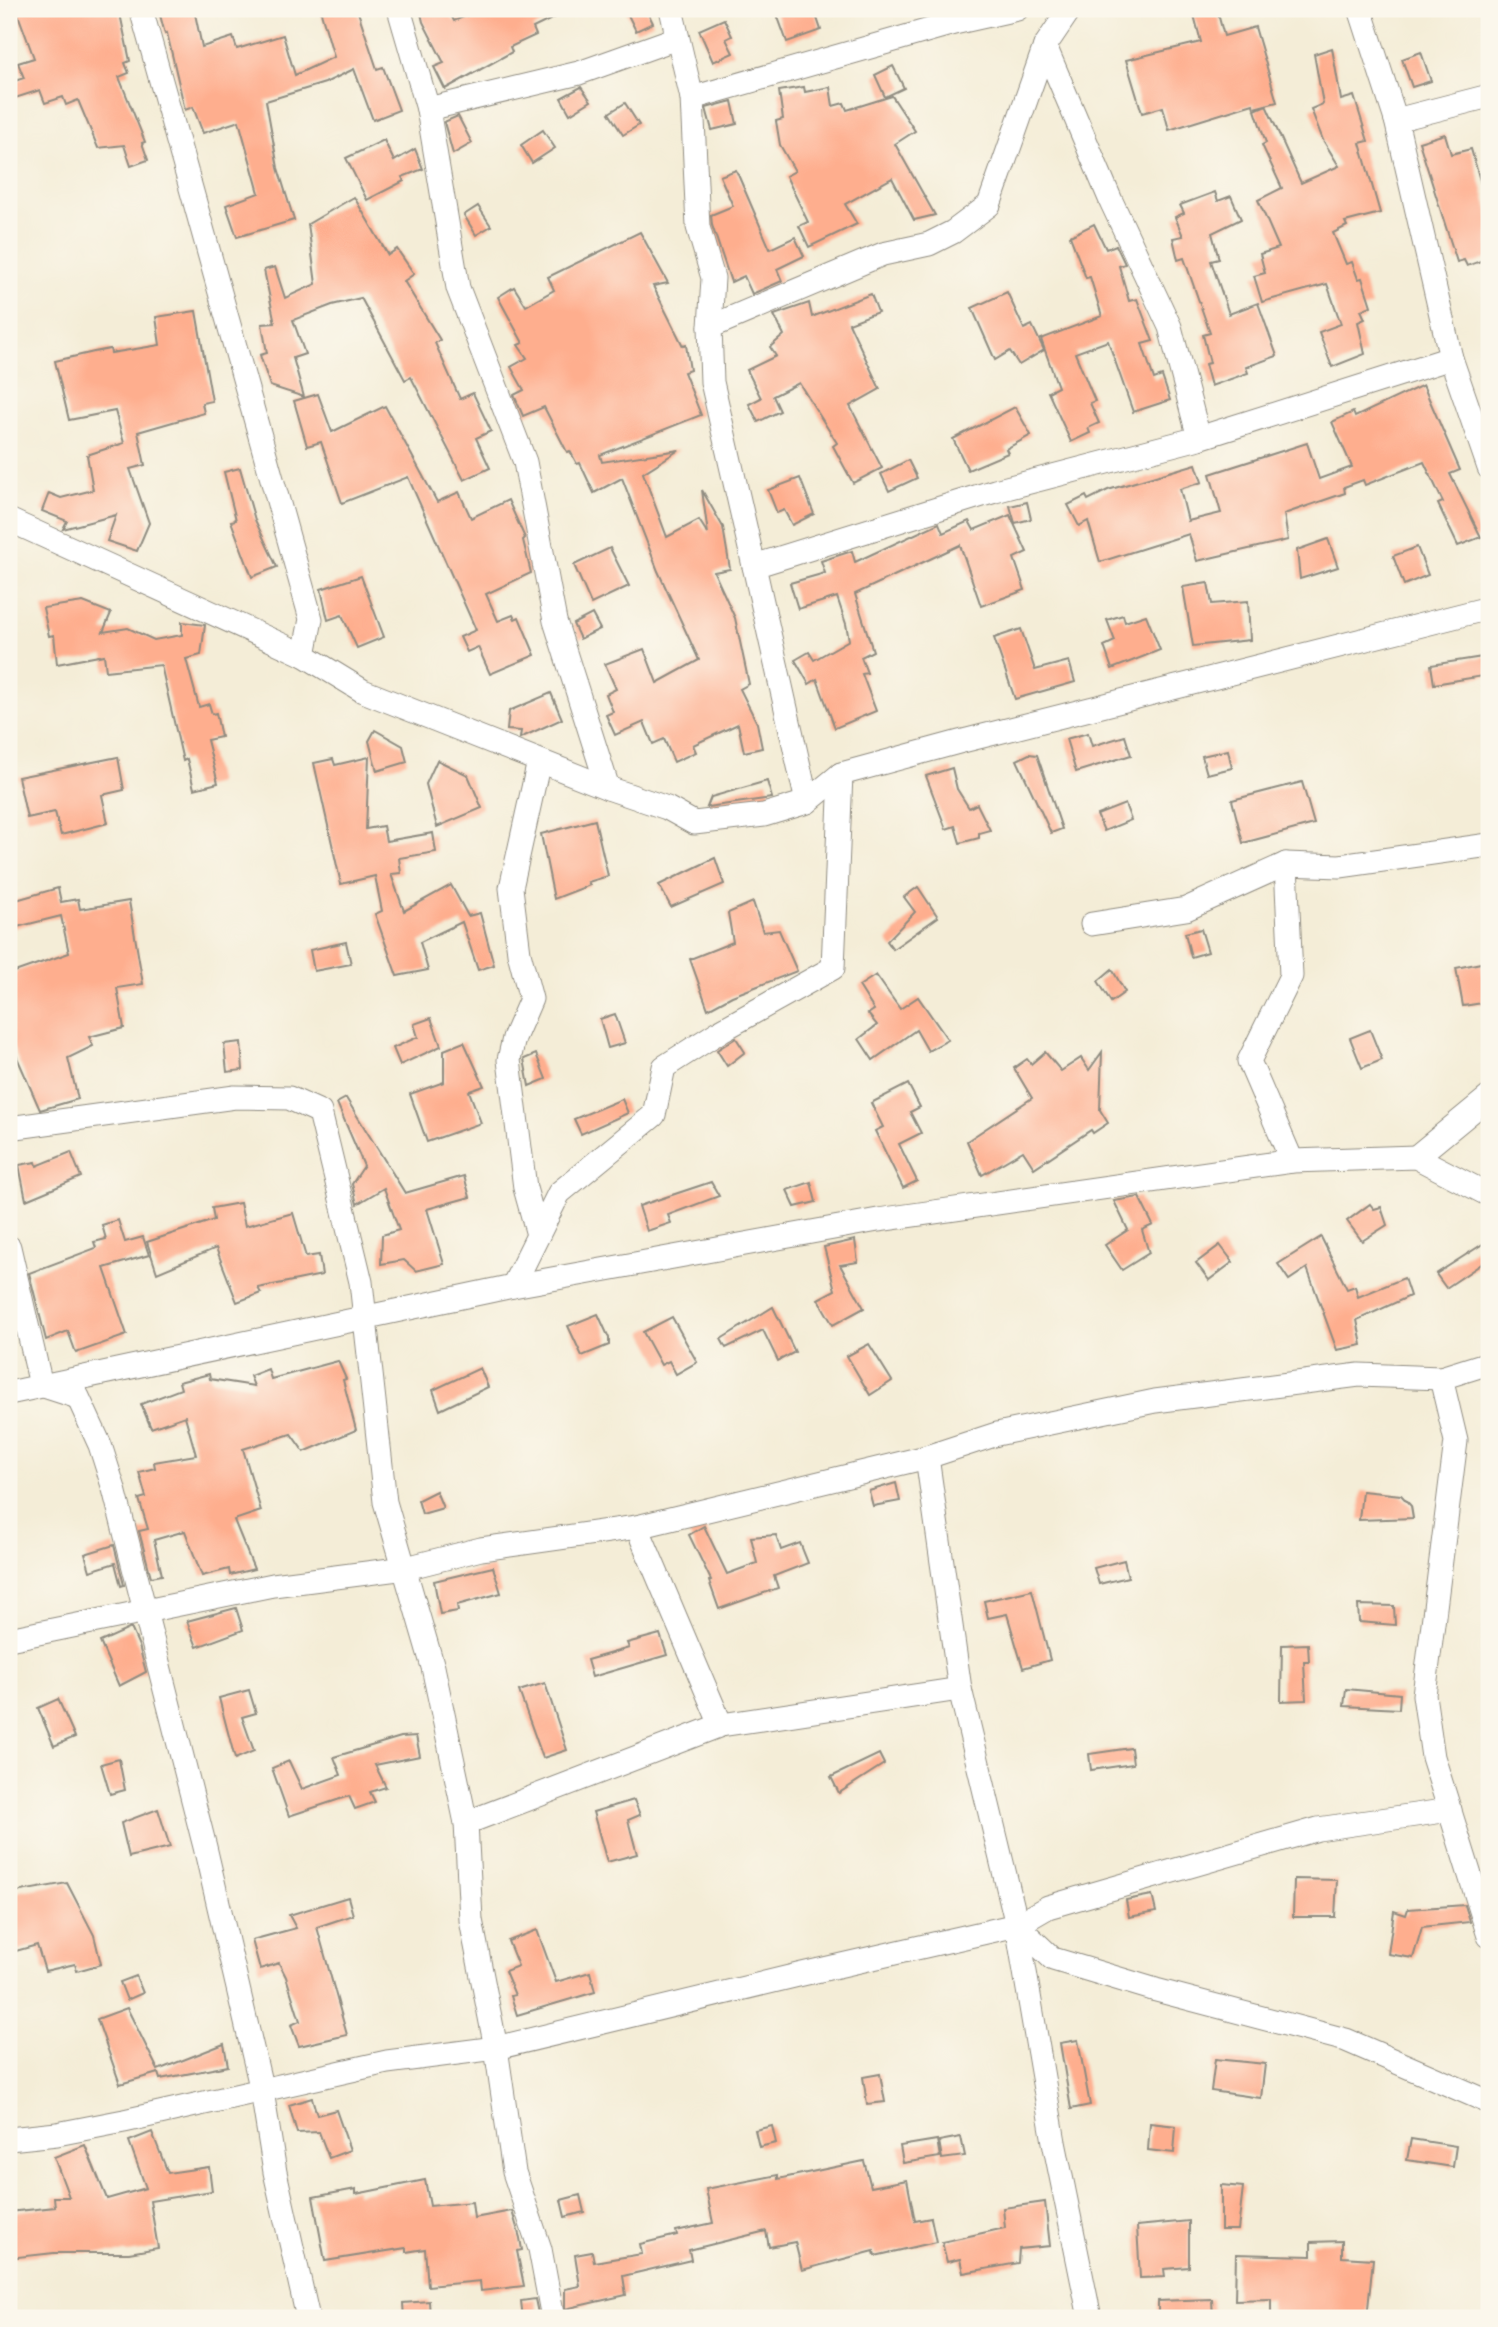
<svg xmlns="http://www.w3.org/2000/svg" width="1498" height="2327" font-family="Dekko,sans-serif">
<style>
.building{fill:#feae8e}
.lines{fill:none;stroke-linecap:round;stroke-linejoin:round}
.street-casing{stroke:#908c81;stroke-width:25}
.street{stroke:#fff;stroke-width:23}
</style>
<rect width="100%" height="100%" fill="#fbf7ec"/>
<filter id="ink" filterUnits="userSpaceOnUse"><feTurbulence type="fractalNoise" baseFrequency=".0143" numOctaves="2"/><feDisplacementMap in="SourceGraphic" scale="14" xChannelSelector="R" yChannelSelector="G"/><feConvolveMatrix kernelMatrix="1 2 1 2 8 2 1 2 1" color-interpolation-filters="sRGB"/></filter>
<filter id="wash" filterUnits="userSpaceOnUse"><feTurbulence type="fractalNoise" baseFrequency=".00686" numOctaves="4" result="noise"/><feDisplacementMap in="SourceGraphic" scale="28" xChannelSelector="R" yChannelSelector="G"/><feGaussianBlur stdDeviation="1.57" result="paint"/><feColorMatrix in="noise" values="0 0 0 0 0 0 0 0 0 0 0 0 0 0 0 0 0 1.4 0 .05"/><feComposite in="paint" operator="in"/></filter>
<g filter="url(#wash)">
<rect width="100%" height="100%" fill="#f4edd7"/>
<g id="blocks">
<g class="building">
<polygon points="16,9 119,9 130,61 125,63 129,73 119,77 145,142 142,143 148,160 131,166 124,145 98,148 78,100 66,105 63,97 45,103 40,90 9,100 9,83 24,78 18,63 34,58"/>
<polygon points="164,9 194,9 202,47 233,37 237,49 283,35 295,75 334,57 320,9 357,9 377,69 383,67 399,110 373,120 354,69 325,83 266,101 278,168 294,220 237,237 226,205 259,193 239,121 203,133 193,107 185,110 167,33 165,34 160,15 165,13"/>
<polygon points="420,9 448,9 454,21 482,9 572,9 533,28 536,35 510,47 512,52 445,89 434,67 444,63 423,22"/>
<polygon points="625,9 646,9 653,23 636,31"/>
<polygon points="775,9 814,9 821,30 787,42"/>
<polygon points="1217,10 1224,36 1255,27 1277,102 1254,108 1253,104 1169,130 1163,107 1142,113 1126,60 1201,42 1194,15"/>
<polygon points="724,19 732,36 726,39 733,53 713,62 699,30"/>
<polygon points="1332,48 1341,100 1354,96 1368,141 1360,143 1380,213 1345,222 1347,226 1333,233 1346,264 1352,262 1358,279 1362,278 1371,306 1361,310 1365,319 1358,322 1365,354 1332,367 1319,332 1341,324 1327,284 1262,302 1254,276 1265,273 1260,254 1279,248 1258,200 1282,188 1262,145 1266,143 1255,110 1266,105 1301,183 1339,166 1323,140 1311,109 1323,104 1314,54"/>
<polygon points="1421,52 1431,81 1412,87 1402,59"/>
<polygon points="893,66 904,88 885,97 875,75"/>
<polygon points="581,87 591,101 570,114 561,98"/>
<polygon points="804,87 805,92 830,87 833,106 844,103 847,110 892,96 915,131 895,144 935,215 914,220 892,178 845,204 857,224 809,247 799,226 808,222 786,176 795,171 780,145 776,121 783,119 779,91"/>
<polygon points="732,101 737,124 712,130 706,108"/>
<polygon points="625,103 639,125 623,135 609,113"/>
<polygon points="458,116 472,143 453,154 444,122"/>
<polygon points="543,130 555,148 532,163 521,145"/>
<polygon points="1445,134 1451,154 1471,149 1489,212 1489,258 1467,266 1464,260 1457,262 1419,142"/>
<polygon points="384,140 394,161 415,149 423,169 402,177 404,181 367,200 346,158"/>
<polygon points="736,170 770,249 795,237 804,256 777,269 782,281 752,294 744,276 731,282 712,225 711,215 733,206 720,176"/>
<polygon points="1215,192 1218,201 1231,196 1241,219 1212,233 1219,259 1211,261 1229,314 1258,303 1277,356 1246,367 1248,373 1211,386 1205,364 1210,363 1203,335 1210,333 1184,258 1178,260 1173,238 1183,236 1175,217 1184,213 1180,205"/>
<polygon points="354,197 388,255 397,249 414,274 404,281 440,340 435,343 460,399 473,393 491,431 476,438 490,468 464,480 411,377 405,380 361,298 332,305 293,320 305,354 293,358 304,397 270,386 260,355 267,353 262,324 275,323 264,270 275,267 285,298 316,284 308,224"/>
<polygon points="478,206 491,226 476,235 464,215"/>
<polygon points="1094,224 1106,249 1116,245 1125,264 1119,266 1129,301 1137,299 1153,341 1142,344 1154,379 1162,376 1170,400 1133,412 1108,341 1075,353 1095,401 1090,403 1099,423 1088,428 1090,433 1071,442 1048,392 1058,387 1041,339 1102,316 1090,277 1086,278 1070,236"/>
<polygon points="640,232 668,283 653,286 683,346 686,345 690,370 684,372 701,415 600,455 602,462 679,450 643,473 667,537 699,520 708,534 702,490 723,527 730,569 714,572 735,618 749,684 740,689 757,723 762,748 744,752 738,724 693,745 696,752 674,762 664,739 653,744 644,722 615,735 606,715 613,712 606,694 616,689 605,664 644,649 657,683 699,660 658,571 622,478 594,493 580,463 577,464 570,451 567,452 544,407 523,416 514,395 524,390 511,367 527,358 518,345 523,343 498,297 514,287 526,306 554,290 548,277"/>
<polygon points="1007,292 1024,329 1032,325 1044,350 1019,365 1010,351 995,360 972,308"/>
<polygon points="871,294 878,312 849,323 880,389 850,406 882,468 853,483 833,446 837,443 799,383 773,396 780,411 758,422 749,404 761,398 747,370 776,356 770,347 784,335 774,315 809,303 812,317"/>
<polygon points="196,311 212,401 202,403 204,413 138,432 145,465 130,469 149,523 137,551 107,541 116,515 63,529 67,521 42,511 49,493 61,498 93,490 87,455 124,443 115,411 69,420 55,361 94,352 110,349 111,353 160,345 156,317"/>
<polygon points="1423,385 1460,470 1450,474 1481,537 1458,546 1438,504 1443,502 1424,462 1365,485 1363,480 1344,487 1345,493 1284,514 1288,540 1197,561 1189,534 1100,562 1088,521 1079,526 1068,505 1086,496 1088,500 1108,490 1196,464 1202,482 1180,489 1188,521 1221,513 1210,474 1307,443 1319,479 1352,467 1332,422 1353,412 1355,417"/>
<polygon points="318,394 332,432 385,406 437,502 459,492 471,518 508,500 525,538 523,540 531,573 486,594 498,621 513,615 515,619 519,617 535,655 490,674 478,647 467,652 460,637 476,630 408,477 342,503 321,442 307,446 294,401"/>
<polygon points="1015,407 1031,435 1006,449 1008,453 968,470 953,439"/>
<polygon points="908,460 917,478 889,491 881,474"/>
<polygon points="240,468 255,520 277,567 252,577 231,521 236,520 224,472"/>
<polygon points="800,478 814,514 792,525 784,510 777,513 768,490"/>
<polygon points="1027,502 1031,519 1015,523 1010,506"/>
<polygon points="1010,515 1027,552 1014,558 1025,590 981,606 960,545 855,594 873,651 861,657 867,673 862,674 876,711 835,728 817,679 809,684 795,660 809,652 814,660 849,640 846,624 837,597 798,609 790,583 825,573 821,561 852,551 855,562 939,523 943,533 969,521 974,530"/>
<polygon points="1328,539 1338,567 1300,579 1297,550"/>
<polygon points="1417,547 1428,575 1404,585 1393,556"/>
<polygon points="610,548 629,586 591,604 574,565"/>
<polygon points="361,576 384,637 357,648 342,615 328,620 321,589"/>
<polygon points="1208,583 1212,604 1248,601 1250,640 1193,646 1183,587"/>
<polygon points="83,602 111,613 103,632 128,628 154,640 182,635 182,622 205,625 201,655 186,659 199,707 209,704 212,714 216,713 221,737 207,740 218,783 194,789 187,759 183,761 161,665 106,671 104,655 57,664 54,635 49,636 43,608"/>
<polygon points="592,614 600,629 580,639 573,624"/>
<polygon points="1123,615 1125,622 1146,615 1160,650 1112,669 1104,646 1115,641 1107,620"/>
<polygon points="1021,629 1035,670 1069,661 1075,682 1015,699 994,638"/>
<polygon points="1489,656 1489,675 1434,684 1431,665"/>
<polygon points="551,693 562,719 520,738 521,731 507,730 509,711"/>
<polygon points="375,730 403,746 407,762 377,771 369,741"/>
<polygon points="1088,733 1092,746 1125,736 1131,755 1076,772 1066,739"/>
<polygon points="1228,750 1232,768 1207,774 1202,756"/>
<polygon points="1029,754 1037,755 1062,829 1051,833 1017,760"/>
<polygon points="118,757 124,790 102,795 108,823 61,835 55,812 27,818 18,777"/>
<polygon points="369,757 366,829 383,826 386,841 433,833 436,852 399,858 401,873 391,874 404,911 451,885 468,916 480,913 494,965 478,970 462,922 420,942 428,970 397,976 375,914 382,911 375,876 341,884 314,763 333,759 335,765"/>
<polygon points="437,760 468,775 482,808 437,827 426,784"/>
<polygon points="952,768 957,789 969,808 977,804 990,830 979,833 979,838 960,843 955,826 946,829 926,776"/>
<polygon points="767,781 772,798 707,807 711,797"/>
<polygon points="1302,782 1314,824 1243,843 1232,800"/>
<polygon points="1125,804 1131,820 1104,831 1097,815"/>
<polygon points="595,820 608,876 588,882 590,885 554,899 541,834"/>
<polygon points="715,858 724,884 671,907 659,885"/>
<polygon points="918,887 938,917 893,949 887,941 915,912 904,897"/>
<polygon points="58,888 61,902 78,899 80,909 129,901 143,984 117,988 124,1028 89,1037 93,1046 68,1058 78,1099 40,1110 9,1039 9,974 69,953 61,916 9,929 9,902"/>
<polygon points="753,902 763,932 779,930 797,971 732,996 708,1009 690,959 733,942 728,913"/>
<polygon points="1201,929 1208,952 1191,957 1185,933"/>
<polygon points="346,942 351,964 314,971 310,950"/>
<polygon points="1481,963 1485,980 1489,979 1489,1002 1463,1006 1456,968"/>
<polygon points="1112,969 1125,992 1111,1002 1098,981"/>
<polygon points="876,975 900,1009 918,997 948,1040 928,1051 916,1030 873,1060 859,1039 877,1025 868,1014 874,1010 859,986"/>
<polygon points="615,1014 625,1043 608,1048 600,1019"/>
<polygon points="431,1018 441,1046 400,1065 393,1048 418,1037 414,1024"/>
<polygon points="1370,1030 1382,1060 1362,1068 1350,1038"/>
<polygon points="736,1038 745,1052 727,1066 717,1050"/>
<polygon points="241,1042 243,1070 227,1072 224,1044"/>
<polygon points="464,1042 484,1086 469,1091 481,1123 427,1142 410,1094 444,1082 444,1050"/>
<polygon points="1045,1052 1061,1071 1081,1058 1089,1070 1102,1052 1100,1110 1108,1123 1093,1133 1091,1130 1034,1168 1023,1151 982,1175 967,1141 1032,1098 1014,1068 1027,1059 1031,1064"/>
<polygon points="536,1054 546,1079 529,1086 524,1059"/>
<polygon points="908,1084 920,1107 910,1112 921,1133 899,1144 917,1181 903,1188 875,1131 883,1127 871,1103"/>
<polygon points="346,1098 405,1193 464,1176 470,1197 427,1209 444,1264 416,1271 404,1260 381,1264 382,1235 399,1230 384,1188 357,1204 352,1184 364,1166 337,1103"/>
<polygon points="622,1099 628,1113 581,1134 574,1119"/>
<polygon points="71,1152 81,1177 26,1200 19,1165 36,1162 37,1166"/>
<polygon points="711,1182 719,1196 668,1215 671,1223 647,1231 639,1206"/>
<polygon points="811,1182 816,1202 795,1207 787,1190"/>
<polygon points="1139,1197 1153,1225 1142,1230 1149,1253 1122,1270 1105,1245 1128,1230 1114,1201"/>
<polygon points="240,1203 245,1226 293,1213 306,1257 319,1255 322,1275 258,1288 261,1293 237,1302 216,1248 157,1273 147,1242 214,1220 212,1208"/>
<polygon points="1370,1204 1374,1209 1381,1207 1387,1225 1362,1241 1347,1221"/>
<polygon points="118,1220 125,1242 143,1237 149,1255 104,1268 127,1335 76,1353 68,1331 46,1340 29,1273 96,1248 94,1242 106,1239 102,1225"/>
<polygon points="1321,1237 1347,1289 1355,1286 1358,1297 1404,1278 1410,1296 1357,1320 1362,1345 1337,1350 1307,1268 1289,1280 1278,1264"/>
<polygon points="855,1240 858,1262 840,1265 864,1308 833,1325 818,1299 835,1290 824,1247"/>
<polygon points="1489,1240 1489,1259 1446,1288 1436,1274"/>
<polygon points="1220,1245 1233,1262 1209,1280 1196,1263"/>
<polygon points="773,1307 795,1352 778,1361 763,1330 726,1348 721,1339"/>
<polygon points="598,1314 609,1338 609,1345 582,1356 568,1326"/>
<polygon points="672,1317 697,1362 676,1374 669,1361 661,1365 643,1332"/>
<polygon points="869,1344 892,1381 870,1395 847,1356"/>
<polygon points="338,1361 346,1379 343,1380 356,1430 304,1452 291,1434 243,1449 261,1511 234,1520 254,1569 230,1575 229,1569 202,1576 185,1531 154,1540 162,1575 151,1577 139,1531 148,1529 139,1499 146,1497 139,1472 155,1468 154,1462 196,1455 185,1416 151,1428 141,1404 181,1389 179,1382 209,1374 210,1379 254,1386 250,1376 268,1369 271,1379"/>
<polygon points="480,1368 488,1387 440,1410 433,1390"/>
<polygon points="896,1483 900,1501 873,1506 869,1491"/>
<polygon points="436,1491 443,1508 422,1514 418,1500"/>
<polygon points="1362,1491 1401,1495 1411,1506 1413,1518 1359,1520"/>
<polygon points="704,1526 727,1574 757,1563 751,1537 776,1535 781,1550 800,1543 808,1563 774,1576 778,1588 719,1609 709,1581 711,1580 689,1535"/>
<polygon points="114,1545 124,1585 121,1586 115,1563 90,1571 85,1554"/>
<polygon points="1124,1560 1128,1577 1099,1584 1094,1568"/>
<polygon points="493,1567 501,1593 457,1605 458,1611 440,1614 434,1581"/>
<polygon points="1032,1590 1050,1660 1023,1668 1007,1614 988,1618 984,1601"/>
<polygon points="1358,1605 1394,1606 1395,1625 1359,1622"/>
<polygon points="236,1608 243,1630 197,1647 187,1621"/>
<polygon points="131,1628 139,1646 146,1672 119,1686 100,1642"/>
<polygon points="660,1634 667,1655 592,1677 587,1660 629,1648 627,1643"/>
<polygon points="1308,1644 1309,1662 1304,1662 1306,1700 1281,1701 1282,1645"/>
<polygon points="545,1683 567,1750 543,1758 519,1691"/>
<polygon points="1346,1689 1400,1694 1399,1709 1344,1706"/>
<polygon points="249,1690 256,1713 242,1717 254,1751 235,1759 219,1698"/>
<polygon points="58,1699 75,1737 54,1746 38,1708"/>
<polygon points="416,1736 420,1756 375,1765 386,1787 370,1792 375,1802 355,1809 349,1796 289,1816 272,1768 289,1761 302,1789 341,1775 334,1757 401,1737"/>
<polygon points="1131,1748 1133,1764 1091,1770 1089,1754"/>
<polygon points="879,1754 884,1764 839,1793 831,1777"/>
<polygon points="119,1759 125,1790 110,1794 101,1764"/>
<polygon points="634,1800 640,1815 628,1820 637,1854 607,1862 593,1812"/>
<polygon points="158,1809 170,1847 129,1857 121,1823"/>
<polygon points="1294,1879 1337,1880 1335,1917 1293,1917"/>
<polygon points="67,1883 94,1935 101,1964 77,1971 75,1964 45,1971 37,1945 9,1953 9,1893"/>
<polygon points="1152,1895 1156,1912 1129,1917 1126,1900"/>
<polygon points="348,1897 353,1915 317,1927 347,2035 299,2046 291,2025 300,2021 286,1977 279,1963 260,1969 252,1940 296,1928 289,1915"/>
<polygon points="1465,1905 1470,1922 1422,1927 1413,1958 1388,1954 1394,1911 1406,1915 1408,1909"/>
<polygon points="537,1930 556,1982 590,1972 595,1992 517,2015 511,1996 515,1995 505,1971 518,1966 508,1941"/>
<polygon points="136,1976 143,1993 127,2000 120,1982"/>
<polygon points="127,2008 158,2070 224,2044 228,2066 160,2079 158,2073 120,2084 97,2019"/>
<polygon points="1078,2040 1090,2105 1071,2109 1060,2043"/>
<polygon points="1215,2059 1265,2064 1261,2098 1211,2091"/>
<polygon points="880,2074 885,2102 867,2104 863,2077"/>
<polygon points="312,2098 317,2115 336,2110 350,2150 329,2158 319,2132 297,2133 289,2105"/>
<polygon points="1150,2123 1176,2126 1174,2153 1148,2150"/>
<polygon points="772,2126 776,2143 759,2147 755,2130"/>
<polygon points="152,2132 168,2173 209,2167 212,2191 150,2201 158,2248 129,2253 54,2253 9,2258 9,2212 55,2207 54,2197 69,2197 54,2157 85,2145 107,2199 146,2188 129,2141"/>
<polygon points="961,2137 965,2156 942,2159 939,2141"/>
<polygon points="1411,2139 1456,2146 1453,2167 1407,2160"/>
<polygon points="937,2140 940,2157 903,2163 900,2146"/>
<polygon points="864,2161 871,2187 907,2180 915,2221 931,2218 936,2242 875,2256 874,2251 802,2270 795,2242 769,2247 766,2231 689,2250 691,2260 623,2276 626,2295 565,2309 565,2289 580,2286 575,2255 592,2252 594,2262 642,2254 640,2244 677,2235 676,2231 713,2223 706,2189 778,2175 778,2179"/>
<polygon points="425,2180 430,2206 472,2202 474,2218 512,2211 520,2238 522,2250 517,2251 524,2286 481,2291 480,2281 428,2286 425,2249 406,2252 406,2248 325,2261 313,2197 356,2189 356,2194"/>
<polygon points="1221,2185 1243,2187 1238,2230 1221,2230"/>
<polygon points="580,2195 584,2212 565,2217 561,2200"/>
<polygon points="1045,2202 1050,2246 1019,2249 1018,2263 963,2273 960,2259 947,2262 942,2242 1005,2228 1003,2208"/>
<polygon points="1189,2221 1189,2267 1164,2269 1165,2277 1140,2278 1137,2226"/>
<polygon points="1342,2241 1342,2257 1373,2259 1367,2318 1271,2315 1271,2299 1235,2300 1236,2254 1311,2256 1311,2242"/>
<polygon points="535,2299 539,2318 523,2318 521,2301"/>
<polygon points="1212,2299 1213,2318 1158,2318 1158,2301"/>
<polygon points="429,2301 430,2318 404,2318 403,2303"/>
</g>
</g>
</g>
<g filter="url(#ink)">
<use href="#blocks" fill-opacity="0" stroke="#908c81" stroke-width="2"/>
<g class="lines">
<g class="street-casing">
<g id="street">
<polyline points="141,9 311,619 304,655 363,691 608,788 667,808 694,823 764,815 807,802 841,774 959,742 1489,608"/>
<polyline points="399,9 428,109 458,288 525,462 555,621 608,788"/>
<polyline points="671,9 692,98 698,227 713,278 710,327"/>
<polyline points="1360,9 1396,120 1451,358 1489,468"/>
<polyline points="1045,46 1111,201 1170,327 1199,438"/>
<polyline points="692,98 954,23 1017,9"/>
<polyline points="428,109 579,73 677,38"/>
<polyline points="1396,120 1489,96"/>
<polyline points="9,520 304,655"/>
<polyline points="754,566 712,382 710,327 883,254 929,244 953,232 989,205 1045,46 1070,9"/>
<polyline points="807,802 754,566 995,491 1199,438 1451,358"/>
<polyline points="1286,864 1291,976 1249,1061 1292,1161"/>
<polyline points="1092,924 1186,909 1286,864 1340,866 1489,845"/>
<polyline points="9,1128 235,1097 289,1098 320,1112 361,1282 385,1502 433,1667 466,1823 471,1920 496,2048 514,2172 540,2249 553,2318"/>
<polyline points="1416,1157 1489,1097"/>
<polyline points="538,1235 525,1188 509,1060 514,1038 531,999 519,953 511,888 539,761"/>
<polyline points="9,1247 41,1385 78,1397 100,1445 114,1489 205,1847 262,2091 275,2172 308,2318"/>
<polyline points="513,1286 559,1193 654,1115 664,1067 722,1030 833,968 841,774"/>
<polyline points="1441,1378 1456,1441 1424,1695 1433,1757 1489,1936"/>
<polyline points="9,1393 513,1286 878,1220 1292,1161 1416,1157 1489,1195"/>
<polyline points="927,1457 960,1689 1017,1925 1054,2142 1090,2318"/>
<polyline points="637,1527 721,1725"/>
<polyline points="9,1639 273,1585 406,1568 481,1549 637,1527 927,1457 997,1434 1155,1401 1359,1375 1441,1378 1489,1363"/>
<polyline points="466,1823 721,1725 960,1689"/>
<polyline points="1017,1925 1053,1959 1156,1990 1346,2040 1489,2102"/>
<polyline points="9,2139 57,2134 124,2121 387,2062 496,2048 798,1975 1017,1925 1048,1907 1318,1829 1450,1810"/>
</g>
</g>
<use href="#street" class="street"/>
</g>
</g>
<rect width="1498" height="2327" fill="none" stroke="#fbf7ec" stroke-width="35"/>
</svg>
